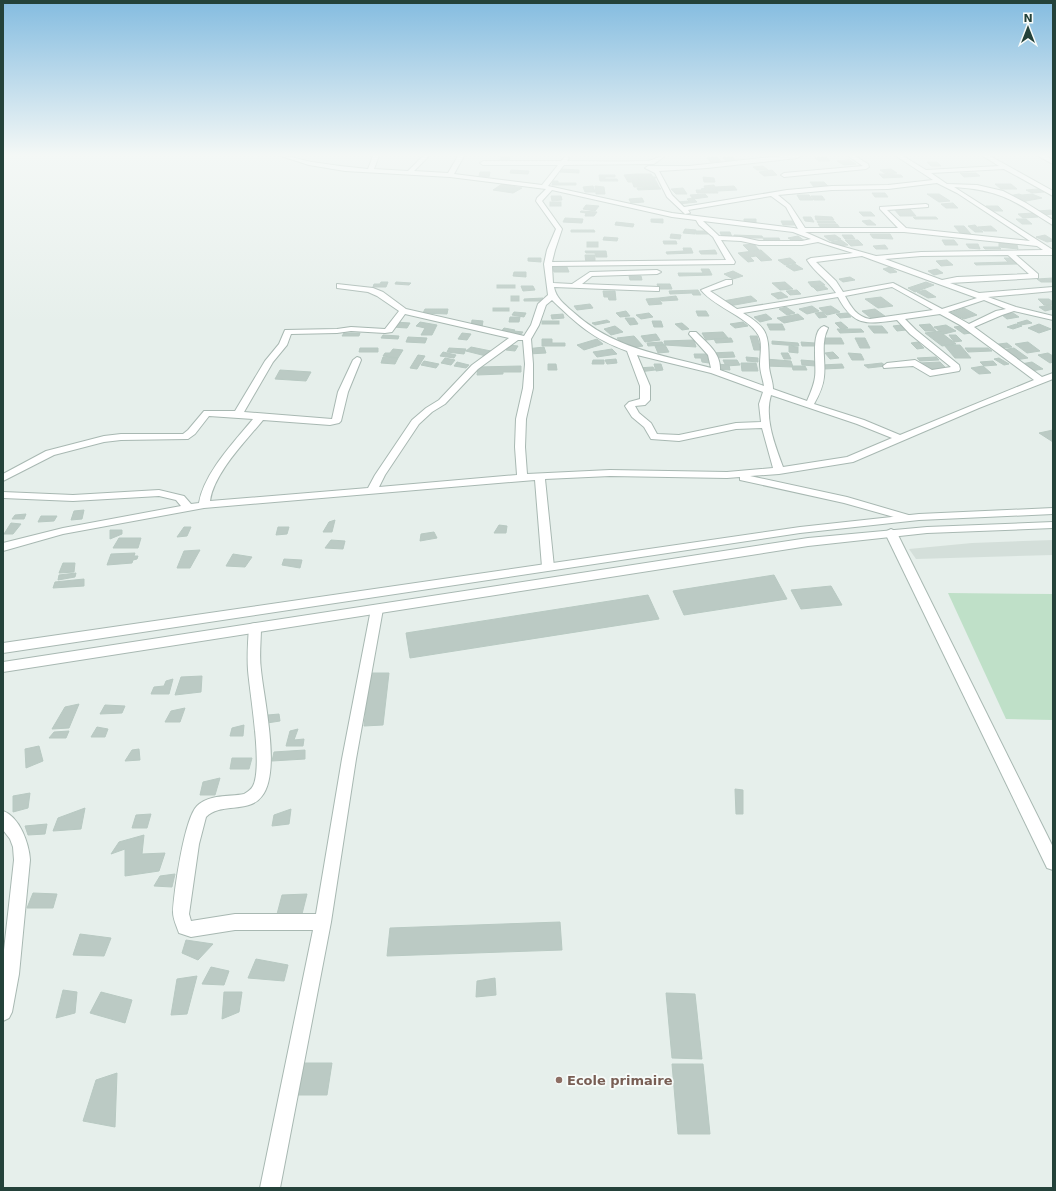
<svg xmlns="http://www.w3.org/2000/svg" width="1056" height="1191" font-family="'DejaVu Sans',sans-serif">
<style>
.built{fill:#d4dfda}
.green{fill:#bfe0c8}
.building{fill:#bbcac4;stroke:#b8c9c2}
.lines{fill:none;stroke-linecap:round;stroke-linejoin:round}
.minor-casing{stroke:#a8b8b2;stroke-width:2}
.tertiary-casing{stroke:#a8b8b2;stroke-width:2}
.minor{fill:#fff;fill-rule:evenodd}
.tertiary{fill:#fff;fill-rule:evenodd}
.education-dot{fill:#8d6e63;stroke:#f7fbf9;stroke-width:1.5}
.labels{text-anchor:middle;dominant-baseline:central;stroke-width:3.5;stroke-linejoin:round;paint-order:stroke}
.near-education-label{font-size:13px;font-weight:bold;fill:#785e54;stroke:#f7fbf9;text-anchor:start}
</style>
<rect width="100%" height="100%" fill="#e6efeb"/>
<polygon class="built" points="1053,540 1053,555 916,559 909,549 972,543"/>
<polygon class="green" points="948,593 1053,594 1053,720 1006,719"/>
<g class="building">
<polygon points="501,156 510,156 509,161 500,161"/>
<polygon points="717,157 721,161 711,162 707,158"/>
<polygon points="732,157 738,162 728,162 723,158"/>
<polygon points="826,157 830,161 819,161 815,158"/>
<polygon points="849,160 856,164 844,165 837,161"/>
<polygon points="927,162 937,162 941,166 931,166"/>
<polygon points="763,166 768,170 757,170 753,167"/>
<polygon points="561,169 579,170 579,173 560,172"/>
<polygon points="891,169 897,173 886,174 880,170"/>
<polygon points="511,170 529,171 528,174 510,173"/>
<polygon points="772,170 777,175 764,176 759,172"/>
<polygon points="480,172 490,172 489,177 479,176"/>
<polygon points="960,173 976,173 980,176 964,177"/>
<polygon points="636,174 640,182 628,182 624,175"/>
<polygon points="636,174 651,174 653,177 655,177 656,178 654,178 656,181 640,182"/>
<polygon points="879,174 901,175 903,177 883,178"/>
<polygon points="599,175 615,175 615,177 605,177 605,179 617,179 618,181 600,181"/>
<polygon points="703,177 714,178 715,182 704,182"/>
<polygon points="553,181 558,181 558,183 576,183 576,185 552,185"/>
<polygon points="632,181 656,181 659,187 634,187"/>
<polygon points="810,182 824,182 828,186 814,187"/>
<polygon points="502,184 522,188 513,193 493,190"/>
<polygon points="995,184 1011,184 1017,189 1001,189"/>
<polygon points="714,185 718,193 697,193 696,190 702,190 701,189 705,188 704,186"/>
<polygon points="593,186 595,192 585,192 583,187"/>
<polygon points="595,186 604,187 605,194 596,194"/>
<polygon points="734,186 737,190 718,191 715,187"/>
<polygon points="659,187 661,189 638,190 637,188"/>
<polygon points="683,188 687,194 676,194 671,189"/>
<polygon points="1038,189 1044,192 1032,193 1026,190"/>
<polygon points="872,193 885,193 888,197 875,197"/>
<polygon points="705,194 708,197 693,199 690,195"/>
<polygon points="927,194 939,194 950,201 939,202"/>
<polygon points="1019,194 1022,195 1032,194 1042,198 1021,202 1008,196"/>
<polygon points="797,195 809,195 813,200 800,200"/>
<polygon points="551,196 561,196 562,200 552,201"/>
<polygon points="811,196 822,196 825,200 814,200"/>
<polygon points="642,198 644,202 631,203 629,199"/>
<polygon points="693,198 697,202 679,204 677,202 689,201 687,199"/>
<rect x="550" y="202" width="11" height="4"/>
<polygon points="953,203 958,208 946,208 941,204"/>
<polygon points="586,205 599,206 595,211 583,209"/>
<polygon points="986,206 998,206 1003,211 992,211"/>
<polygon points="894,209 910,209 916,216 900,216"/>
<polygon points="1051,210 1053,214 1044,215 1038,211"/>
<polygon points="581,211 597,212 594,216 585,216 586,213 580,212"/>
<polygon points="859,212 871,212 875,216 863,216"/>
<polygon points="1033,213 1038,217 1023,218 1018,214"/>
<polygon points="815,216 832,217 834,220 816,220"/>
<polygon points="803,217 811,217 814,222 805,221"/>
<polygon points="913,217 936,217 938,219 915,219"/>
<polygon points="565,218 583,219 582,223 563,222"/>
<polygon points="651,219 663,219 663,223 651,222"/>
<polygon points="744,219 756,219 756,223 744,222"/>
<polygon points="1016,219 1026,219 1032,224 1022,224"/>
<polygon points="870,220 876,225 867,225 862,221"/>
<polygon points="781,221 792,221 795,225 783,225"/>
<polygon points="817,221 834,221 836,223 818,223"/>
<polygon points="616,222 634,224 633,227 615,225"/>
<polygon points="818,224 837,224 840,228 821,228"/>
<polygon points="975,225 983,232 975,232 968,226"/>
<polygon points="954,226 964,226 971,234 961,234"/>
<polygon points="991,226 997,231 984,231 978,227"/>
<polygon points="685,229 696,230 695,234 683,233"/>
<polygon points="571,230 594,230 595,232 571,232"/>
<rect x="696" y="231" width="12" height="3"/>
<polygon points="720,232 730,232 732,237 722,237"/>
<polygon points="671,234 681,235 680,239 670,238"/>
<polygon points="870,234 890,234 893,239 873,238"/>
<polygon points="734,235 762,236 763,238 734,238"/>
<polygon points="835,235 841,239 830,241 824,236"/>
<polygon points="842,235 852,235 855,239 845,239"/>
<polygon points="1045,235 1053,240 1053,241 1047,242 1036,237"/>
<polygon points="798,236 805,241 795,242 788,238"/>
<polygon points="604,237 618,238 617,241 603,240"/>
<polygon points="763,238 779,238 782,245 766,244"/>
<polygon points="841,240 848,245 837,246 831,242"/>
<polygon points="845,240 858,240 863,245 851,246"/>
<polygon points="942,240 954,240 958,245 945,245"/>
<polygon points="663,241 676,241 677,244 664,244"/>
<rect x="587" y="242" width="11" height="5"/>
<polygon points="999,243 1017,245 1018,249 999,247"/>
<polygon points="754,244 759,250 749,251 743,245"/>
<polygon points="966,244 978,244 980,249 969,248"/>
<polygon points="885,245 888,249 876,249 873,246"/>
<polygon points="983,247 999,247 1001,249 985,249"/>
<polygon points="683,248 691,248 693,253 667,254 666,252 684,251"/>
<polygon points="715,250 717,254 701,254 699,251"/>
<polygon points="761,250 772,260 761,261 756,256 750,257 754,261 748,262 738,253"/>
<polygon points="585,251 606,251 607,257 596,257 595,253 586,253"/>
<polygon points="585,255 595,255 595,263 586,263"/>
<polygon points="528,258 541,258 541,262 528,261"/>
<polygon points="790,258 796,263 785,265 778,260"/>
<polygon points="1004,258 1011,258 1017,264 976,265 974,263 1008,262"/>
<polygon points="947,260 953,265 941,266 936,261"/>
<polygon points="795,264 803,269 794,271 786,266"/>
<polygon points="553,267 567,267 569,272 554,272"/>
<polygon points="890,267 897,272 890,273 883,269"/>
<polygon points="701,269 709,269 712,275 679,276 678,273 703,273"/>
<polygon points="937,269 943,273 934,275 928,271"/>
<polygon points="733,271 743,276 733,279 724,274"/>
<polygon points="514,272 526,272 526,277 513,276"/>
<polygon points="629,276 641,276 642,280 630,280"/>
<polygon points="850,277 855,280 843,282 839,279"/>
<polygon points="1053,278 1053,282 1041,282 1037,279"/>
<polygon points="820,281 825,285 812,287 808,282"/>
<polygon points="381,282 388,282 386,287 373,287 374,284 380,284"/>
<polygon points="396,282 411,283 409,285 395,284"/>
<polygon points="785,282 793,289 780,290 772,283"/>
<polygon points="926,282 934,285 915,292 908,288"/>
<polygon points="657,284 670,284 672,289 659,289"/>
<rect x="497" y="285" width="18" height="3"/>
<polygon points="521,286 533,286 535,290 523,291"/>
<polygon points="824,286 828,289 817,291 813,287"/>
<polygon points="698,290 701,295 693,295 692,293 670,294 669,291"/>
<polygon points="797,290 801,294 790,295 786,291"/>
<polygon points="925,290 936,297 928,298 917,292"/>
<polygon points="603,291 615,291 616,300 609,300 608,297 604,297"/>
<polygon points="781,292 788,297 778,299 771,294"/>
<rect x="511" y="296" width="8" height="5"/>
<polygon points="676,296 678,300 662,301 659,298"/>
<polygon points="751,296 757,301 729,306 723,301"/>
<polygon points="881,297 893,306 878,308 865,299"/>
<polygon points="543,298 543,301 524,301 524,299"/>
<polygon points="659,298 662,304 649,305 646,299"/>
<polygon points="1038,299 1049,299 1053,302 1053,305 1044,305"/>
<polygon points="590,304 593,308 577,310 574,306"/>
<polygon points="1050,305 1053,307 1053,309 1045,311 1039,307"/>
<polygon points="812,306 819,311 807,314 799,309"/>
<polygon points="831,306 840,312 827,315 819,308"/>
<polygon points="786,307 795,313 787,315 779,309"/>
<rect x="493" y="308" width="16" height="3"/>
<polygon points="964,308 977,315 964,319 950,313"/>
<polygon points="425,309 448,309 447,314 423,313"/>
<polygon points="875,309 889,319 876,322 862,311"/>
<polygon points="626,311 630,316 620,317 616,313"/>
<polygon points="696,311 706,311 709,316 698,316"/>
<polygon points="514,312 526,313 524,317 512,315"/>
<polygon points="823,312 827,317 819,318 815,313"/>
<polygon points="649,313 653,317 641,319 636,315"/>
<polygon points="847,313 851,317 840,318 836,314"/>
<polygon points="1013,313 1019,317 1007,319 1002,315"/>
<polygon points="563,314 564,318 552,319 551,315"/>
<polygon points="766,314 772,319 760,322 754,317"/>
<polygon points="798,314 804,319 784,323 777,318"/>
<polygon points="510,317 520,317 519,322 509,322"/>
<polygon points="625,318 634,318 638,324 630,325"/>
<polygon points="472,320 483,321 482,327 471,327"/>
<polygon points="607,320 610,322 595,325 592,323"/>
<polygon points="1027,320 1032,323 1021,325 1017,323"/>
<rect x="542" y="321" width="17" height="3"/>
<polygon points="652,321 661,321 663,327 654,327"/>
<polygon points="395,322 410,323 407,328 392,327"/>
<polygon points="420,322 437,325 432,335 421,335 425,328 416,326"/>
<polygon points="743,322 748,326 735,328 730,324"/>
<polygon points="841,322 848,328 841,329 835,323"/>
<polygon points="682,323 689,329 682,330 675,324"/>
<polygon points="767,324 782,324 785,330 770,330"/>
<polygon points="930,324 936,331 925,331 919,325"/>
<polygon points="1016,324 1022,326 1013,329 1007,327"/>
<polygon points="1039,324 1051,329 1039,333 1028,328"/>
<polygon points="901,325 906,330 897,331 893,326"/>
<polygon points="946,325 956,331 944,334 934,327"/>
<polygon points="615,326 623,332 611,335 604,329"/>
<polygon points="868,326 882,326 888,333 874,333"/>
<polygon points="961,326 971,333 964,334 954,327"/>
<polygon points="504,328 515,330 514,331 523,332 519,337 499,334"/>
<polygon points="837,329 861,329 864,332 840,333"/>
<polygon points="939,331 956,344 942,346 925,333"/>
<polygon points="723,332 728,338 706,340 702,333"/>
<polygon points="344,333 360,333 359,336 342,336"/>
<polygon points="462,333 471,334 467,340 458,339"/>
<polygon points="656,334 660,340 645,342 641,336"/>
<polygon points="383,335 399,336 398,339 381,338"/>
<polygon points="949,335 956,335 962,341 954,342"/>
<polygon points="634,336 643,346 626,349 617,338"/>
<polygon points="750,336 757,336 761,350 754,350"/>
<polygon points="408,337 427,338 425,343 406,342"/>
<polygon points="731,338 733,342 716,343 714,339"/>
<polygon points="820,338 841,338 844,344 823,344"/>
<polygon points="855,338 865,338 870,348 860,348"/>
<polygon points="542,339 552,339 552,343 565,343 565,346 542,346"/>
<polygon points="597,339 603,344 584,350 577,345"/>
<polygon points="694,340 696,347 665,345 664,341"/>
<polygon points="772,341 798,343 799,346 772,344"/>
<polygon points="662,342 664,345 648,346 647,343"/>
<polygon points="801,342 815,343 816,346 802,346"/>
<polygon points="918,342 924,348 917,349 911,343"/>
<polygon points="1028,342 1040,351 1027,353 1015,344"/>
<polygon points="1007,343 1012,347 996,349 991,345"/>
<polygon points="509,345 518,346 515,351 506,350"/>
<polygon points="665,345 669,352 658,353 655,346"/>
<polygon points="944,345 960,345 971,358 955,358"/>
<polygon points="789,346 798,347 798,353 789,352"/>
<polygon points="471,347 491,351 486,356 466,351"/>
<polygon points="544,347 546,353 528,354 526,349"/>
<polygon points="360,348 378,348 378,352 359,352"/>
<polygon points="449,348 466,349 464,354 447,352"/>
<polygon points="965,348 988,348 992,351 968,352"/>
<polygon points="1014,348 1028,358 1015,360 1001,350"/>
<polygon points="393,349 403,350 398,358 383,356 385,353 390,353"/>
<polygon points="612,349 617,354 597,357 593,352"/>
<polygon points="443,352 456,355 454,358 440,356"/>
<polygon points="733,352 735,357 713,358 711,353"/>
<polygon points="833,352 839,358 830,359 825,353"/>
<polygon points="781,353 788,353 791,359 784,359"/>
<polygon points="848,353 861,354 864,360 852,360"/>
<polygon points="1048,353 1053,356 1053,362 1050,363 1038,355"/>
<polygon points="694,354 707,354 709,363 702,362 701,358 695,358"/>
<polygon points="418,355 425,356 417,369 410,368"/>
<polygon points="383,357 398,358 395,364 381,363"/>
<polygon points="746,357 758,358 758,362 747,361"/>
<polygon points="936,357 939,360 920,361 917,358"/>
<polygon points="445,358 455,360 451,365 441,363"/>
<polygon points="999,358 1009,364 1004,365 994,359"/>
<polygon points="616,359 617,363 607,364 605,360"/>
<polygon points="765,359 791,361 793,367 766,366"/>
<polygon points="593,360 604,360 604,364 592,364"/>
<polygon points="723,360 737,360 740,365 726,366"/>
<polygon points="801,360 814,361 816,366 802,365"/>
<polygon points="424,361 439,364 436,368 421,365"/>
<polygon points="993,361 997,365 984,366 980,362"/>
<polygon points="457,362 469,365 466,368 454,366"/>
<polygon points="940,362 946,368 924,370 919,363"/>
<polygon points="1032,362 1043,369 1031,371 1021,364"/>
<polygon points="741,363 756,363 758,371 742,371"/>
<polygon points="882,363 886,366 868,368 864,365"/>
<polygon points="548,364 556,364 557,370 548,370"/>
<polygon points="654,364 661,364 663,370 656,371"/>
<polygon points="716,364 729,365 730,370 716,369"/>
<polygon points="842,364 844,368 824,369 821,365"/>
<polygon points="521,366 521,372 503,372 503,374 477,375 478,367"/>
<polygon points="792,366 805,366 807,370 793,370"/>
<polygon points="983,366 991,373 979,374 971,368"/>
<polygon points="653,367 655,370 639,372 638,368"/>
<polygon points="280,370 311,372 306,381 275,379"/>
<polygon points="1053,430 1053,442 1039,433"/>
<polygon points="84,510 82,519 71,520 74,511"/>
<polygon points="26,514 24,519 12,519 15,515"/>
<polygon points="41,516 57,516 54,521 38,522"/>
<polygon points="335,520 332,532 323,532 329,522"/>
<polygon points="11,523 21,524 13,534 4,534"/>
<polygon points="499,525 507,526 506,533 494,533"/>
<polygon points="184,527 191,527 187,536 177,537"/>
<polygon points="278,527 289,527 287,534 276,535"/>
<polygon points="110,530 122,530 122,534 110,539"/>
<polygon points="434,532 437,538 420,541 421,534"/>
<polygon points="119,538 141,538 138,548 113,548"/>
<polygon points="331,540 345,541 343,549 325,548"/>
<polygon points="200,550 190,568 177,568 184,551"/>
<polygon points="135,553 134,556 138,556 137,559 133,560 132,563 107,565 111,554"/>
<polygon points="233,554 252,557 245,567 226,566"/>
<polygon points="284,559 302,560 300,568 282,565"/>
<polygon points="63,563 75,563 74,572 59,573"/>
<polygon points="76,573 75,577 58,580 59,575"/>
<polygon points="774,575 787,599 684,615 673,591"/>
<polygon points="84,579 84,586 53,588 55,582"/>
<polygon points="831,586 842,605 801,609 791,590"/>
<polygon points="648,595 659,619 410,658 406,633"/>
<polygon points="370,673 389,673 383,725 364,726"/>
<polygon points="202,676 201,692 175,695 181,677"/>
<polygon points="173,679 169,694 151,694 154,687 164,686 166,681"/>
<polygon points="79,704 69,728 52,729 65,707"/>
<polygon points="105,705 125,706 122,713 100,714"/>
<polygon points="185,708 180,722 165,722 171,711"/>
<polygon points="279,714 280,721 267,723 268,715"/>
<polygon points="244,725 243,736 230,736 232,728"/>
<polygon points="97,727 108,729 105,737 91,737"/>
<polygon points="298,729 294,740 304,739 303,746 286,746 290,731"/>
<polygon points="69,731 66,738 49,738 54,732"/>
<polygon points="39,746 43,761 26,768 25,749"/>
<polygon points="139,749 140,760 125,761 132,750"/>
<polygon points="305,750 305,759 272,761 274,752"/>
<polygon points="232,758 252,758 249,769 230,769"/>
<polygon points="220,778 215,795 200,795 203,782"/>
<polygon points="735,789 743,790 743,814 736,814"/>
<polygon points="30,793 28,808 13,812 13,796"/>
<polygon points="85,808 81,829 53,831 58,818"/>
<polygon points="291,809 289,824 272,826 274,815"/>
<polygon points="151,814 147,828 132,828 136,815"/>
<polygon points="47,824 45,834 28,835 25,826"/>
<polygon points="144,835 142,854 165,853 159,871 125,876 125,849 111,854 119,842"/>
<polygon points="175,874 172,887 154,886 160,876"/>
<polygon points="33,893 57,894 53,908 27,908"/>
<polygon points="307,894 301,918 276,918 282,895"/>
<polygon points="560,922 562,950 387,956 390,928"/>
<polygon points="80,934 111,938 104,956 73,955"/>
<polygon points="186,940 213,944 198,960 182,953"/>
<polygon points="256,959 288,965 284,981 248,978"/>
<polygon points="211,967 229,971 224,985 202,984"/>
<polygon points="197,976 187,1014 171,1015 177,979"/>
<polygon points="495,978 496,995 476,997 477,981"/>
<polygon points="63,990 77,992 75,1013 56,1018"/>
<polygon points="101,992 132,1000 125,1023 90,1013"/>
<polygon points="224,992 242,992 239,1012 222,1019"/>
<polygon points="666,993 695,994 702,1059 672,1058"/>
<polygon points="300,1063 332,1063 327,1095 295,1095"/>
<polygon points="672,1064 703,1064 710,1134 678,1134"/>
<polygon points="117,1073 115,1127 83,1121 96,1080"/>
</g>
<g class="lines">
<g class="minor-casing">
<g id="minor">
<path d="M281 156C292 156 301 160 312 162 331 165 349 167 368 169L373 156H379L374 169 408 171 423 156H429L414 171 448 173 458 156H464L454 174 542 185 558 165H483L480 163 483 161H561L566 156 569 158 567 161C594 161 621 162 648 161 654 160 658 156 665 156L654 164 564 165 548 186 672 213 794 228 798 229 786 207 771 196 688 210 690 213 685 214 667 197 655 173 645 168 648 166H689L781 156H800L797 158 707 168 659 171 672 195 684 207 787 190 832 186 888 185 933 180 896 156H903L926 170 999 166 983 156H990L1053 191V196L1004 169 931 173 947 184 977 185 1003 191 1026 203 1053 220V225L1051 224C1013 200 1000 190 954 187L1053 250V255H1016L1038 274V278L950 283 979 293 1053 287V291L988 297 1016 307 1053 316V320L1014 311 1002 315 974 327 1042 377 1053 373V379L979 408 853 462 779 474 750 476 847 497 912 516 913 518 908 521 844 503 740 480V477L727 478 610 476 545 479 554 567 552 570H544L542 567 535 480 204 508 63 534 3 551V543L63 528 181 506 176 500 159 496 73 501 3 498V492L73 495 159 490 184 496 191 504 199 503C204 473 234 442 253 419L209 416 195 434 188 439 121 440 104 442 54 455 3 481V474L46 451 104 436 121 434H183L188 430 204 411H235L265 361 279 344 285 330 337 329 351 327 385 329 399 311 377 296 368 292 337 288V284L373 288 383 292 406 309 524 336 531 325 538 304 548 295 544 264 547 250 556 229 536 201 537 198 546 189 450 177 345 171 309 165ZM937 183 957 193 1030 241 906 228 887 210 928 207V205L926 204 880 207V209L898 228H805L790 205 778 195 832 190 888 189ZM552 190 672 217 696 220 699 225 713 237 726 260 552 262 555 250 562 229 542 201ZM703 221 793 232 811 239 802 241H759L741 237 719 236ZM805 232H904L1037 246 1043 250 921 252 876 256 830 243ZM721 240 741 241 759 245H802L818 242 853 253 811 258 807 260C815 273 828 280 836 293L737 309 710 291 732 284V280H726L701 290C715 308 754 319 760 339 762 347 760 356 760 364 760 372 763 379 764 386L720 370C721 353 707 343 696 332H690L689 334 708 355 711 368C659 354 613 349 572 311 564 304 556 298 554 287L656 291H659V287L582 284 592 276 657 274 661 272 657 270 590 272 572 284 553 283 552 266 734 264 735 262ZM1008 255 1029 274 957 277 942 280 885 259 921 256ZM862 256 870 259 977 298 942 309 893 283 843 292 836 281 816 262ZM892 287 933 310 870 319C857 317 851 307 845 296ZM838 297C854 327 867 324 897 320L910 334 951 367 932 370 915 360 887 363 883 366 884 368 913 366 930 376 959 371 960 369 959 365 916 330 905 319 940 314 960 325 1034 380 900 435 864 420 814 404C819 395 823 387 824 377 826 360 820 344 828 328L824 326C810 330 817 365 815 377 814 385 810 394 807 401L773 389C773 381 769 373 769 365 768 336 770 329 743 313ZM552 300C577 324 593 339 627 351L640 386V399L629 402 625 406 632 417 644 427 651 439 679 441 736 429 762 428 773 468 727 472 610 470 527 474 525 447 526 419 533 388V364L531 339 539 325 546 305ZM984 300 1006 309 996 311 969 324 948 312ZM405 314 509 338 472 365 439 400 426 408 412 420 375 475 368 488 210 501C214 473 245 442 263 420L330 425 339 423 341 421 348 392 361 360 360 358 357 357 353 360 338 392 332 419 244 412 273 362 287 345 291 334 337 333 351 331 385 333 392 332ZM518 340H523L525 364 523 388 516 419 515 447 517 475 379 487 385 475 419 424 432 412 445 404 478 369ZM637 355 711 373 763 392 759 404 761 422 736 423 679 435 657 434 651 423 639 413 635 406 645 405 650 400V386ZM771 395 857 424 892 438 847 457 783 467C775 445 764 418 771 395Z"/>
<polygon points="848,156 855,156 868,164 869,167 866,169 784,177 781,175 784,173 863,166"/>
<polygon points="1038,156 1046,156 1053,160 1053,164"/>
<polygon points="891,529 895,531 897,533 1053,847 1053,870 1047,868 885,533 887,531"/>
<path d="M377 605 381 606 383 609 356 759 331 922 280 1188H260L313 930H235L191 937 179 933C177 927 173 919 173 912 174 892 184 819 197 806 209 794 229 797 244 794 247 792 251 790 253 786 263 767 250 695 248 670 247 656 248 641 249 627L251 624 255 623 259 624 261 627C261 641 259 656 261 670 264 700 281 772 262 796 249 814 221 802 206 817L199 844 189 914 191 921 235 914H316L342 759 371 609 373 606Z"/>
<path d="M3 811C20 817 29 844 30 860L19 974 12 1012 9 1018 3 1021V959L14 860 13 847 10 839 3 830Z"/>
</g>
</g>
<g class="tertiary-casing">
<g id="tertiary">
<polygon points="1053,508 1053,514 919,520 800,533 3,653 3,643 800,527 919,514"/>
<polygon points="1053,522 1053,528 927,533 808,546 3,672 3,662 808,538 927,527"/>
</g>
</g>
<use href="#minor" class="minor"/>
<use href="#tertiary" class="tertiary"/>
</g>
<linearGradient id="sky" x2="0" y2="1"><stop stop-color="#84bce0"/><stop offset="0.48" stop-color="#f4f8f6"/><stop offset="1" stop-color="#f4f8f6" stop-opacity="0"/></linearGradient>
<rect width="1056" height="323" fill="url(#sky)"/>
<circle class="education-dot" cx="559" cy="1080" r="4"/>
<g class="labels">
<g class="near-education-label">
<text x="567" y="1080">Ecole primaire</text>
</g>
</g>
<rect width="1056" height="1191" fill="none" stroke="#24423a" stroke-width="8"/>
<g transform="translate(1028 28)" stroke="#f7fbf9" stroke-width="3" paint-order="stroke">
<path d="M0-3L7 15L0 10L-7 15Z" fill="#24423a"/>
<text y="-6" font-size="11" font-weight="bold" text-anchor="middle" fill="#24423a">N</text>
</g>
</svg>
